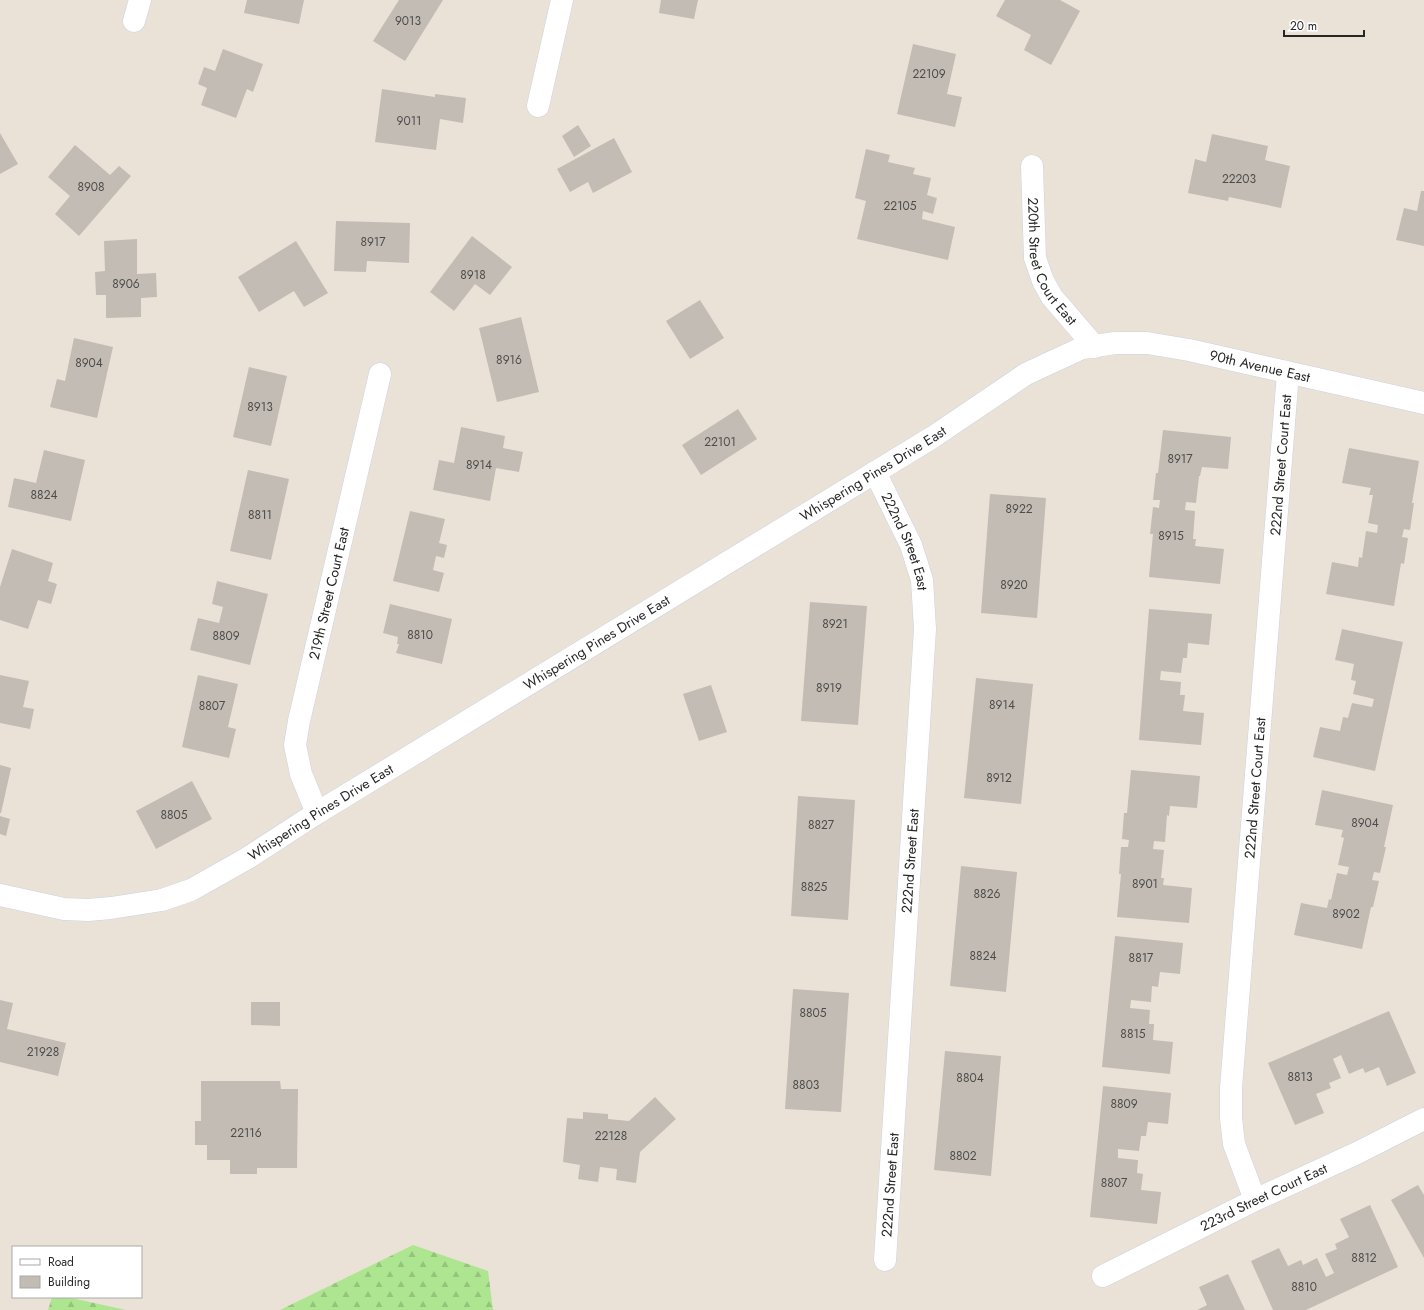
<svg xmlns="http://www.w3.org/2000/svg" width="1424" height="1310" font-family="Jost,sans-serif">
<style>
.forest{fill:url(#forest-firs)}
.building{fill:#c2bcb4}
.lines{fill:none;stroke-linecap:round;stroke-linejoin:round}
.street-casing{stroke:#ccd1e1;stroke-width:23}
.street{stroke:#fff;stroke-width:22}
.labels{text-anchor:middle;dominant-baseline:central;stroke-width:4;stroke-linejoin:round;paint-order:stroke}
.number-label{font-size:12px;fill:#4e4c4a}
.street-label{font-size:14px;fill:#272727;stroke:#fff}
</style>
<defs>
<pattern id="forest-firs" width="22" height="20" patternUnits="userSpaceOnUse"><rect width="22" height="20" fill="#ade590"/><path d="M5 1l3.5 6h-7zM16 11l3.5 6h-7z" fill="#95c47c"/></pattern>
</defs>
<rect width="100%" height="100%" fill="#ebe2d7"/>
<g class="forest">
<polygon points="413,1245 488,1271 493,1310 280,1310"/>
<polygon points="52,1297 67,1297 126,1310 48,1310"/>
</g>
<g class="building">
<polygon points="247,0 304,0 299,24 244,13"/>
<polygon points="399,0 443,0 405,61 373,41"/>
<polygon points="661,0 698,0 694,19 659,13"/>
<polygon points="1005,0 1060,0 1080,11 1051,65 1024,50 1031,35 996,16"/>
<polygon points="913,44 956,54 947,94 962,97 955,127 897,114"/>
<polygon points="223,49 263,64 253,92 247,89 236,118 201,105 207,88 198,84 204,67 215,71"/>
<polygon points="382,89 435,97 435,94 466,98 463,123 440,119 436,150 375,142"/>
<polygon points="578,125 591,146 574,157 562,136"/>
<polygon points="0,133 18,164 0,174"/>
<polygon points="1212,134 1268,146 1265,160 1290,166 1281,208 1229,197 1228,201 1188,193 1195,159 1206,162"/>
<polygon points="614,138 632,172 593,193 588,182 570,192 557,169"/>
<polygon points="75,145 110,175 119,166 131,176 79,236 55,214 70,196 48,177"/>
<polygon points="866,149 890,155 888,162 915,168 913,174 931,178 927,195 937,198 933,214 923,211 922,219 955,227 948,260 857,239 866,201 855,198"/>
<polygon points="1421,191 1424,191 1424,246 1396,240 1404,208 1417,211"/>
<polygon points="336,221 410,223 409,263 367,261 366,272 334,271"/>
<polygon points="472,236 512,267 490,295 475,284 454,311 430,292"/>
<polygon points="137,239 137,274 156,273 157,297 141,298 141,317 106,318 106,295 96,295 95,272 105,271 104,241"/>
<polygon points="296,241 328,293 304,307 294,291 259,312 238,277"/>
<polygon points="700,300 724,338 690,359 666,321"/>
<polygon points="521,317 539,392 497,402 479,328"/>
<polygon points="74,338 113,347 97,418 50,407 57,379 65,381"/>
<polygon points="249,367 287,376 271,446 233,437"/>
<polygon points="738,409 757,439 701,475 682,445"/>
<polygon points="461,427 505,436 503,448 523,452 519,472 496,468 490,501 433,490 439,460 454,463"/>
<polygon points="1163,430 1231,437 1228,469 1202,467 1200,476 1199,476 1196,503 1186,502 1185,510 1195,511 1193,539 1196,539 1195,546 1224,549 1220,584 1149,577 1153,534 1150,534 1153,507 1159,508 1160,500 1153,500 1156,473 1158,473"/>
<polygon points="1349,448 1419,461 1412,503 1414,503 1410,530 1404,529 1402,537 1408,538 1404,564 1401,563 1394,606 1326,594 1332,562 1358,567 1359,557 1362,558 1366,531 1377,533 1378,525 1368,523 1373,495 1369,495 1371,488 1342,483"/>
<polygon points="44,450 85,460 71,521 8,507 14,478 36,483"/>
<polygon points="248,470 289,479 271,560 230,551"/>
<polygon points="990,494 1046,498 1037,618 981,613"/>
<polygon points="410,511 445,519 439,543 447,545 444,558 436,556 433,570 444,573 439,592 393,581"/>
<polygon points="12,549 53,563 48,581 57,584 51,604 38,600 28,629 0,620 0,587"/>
<polygon points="217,581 268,594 250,665 190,650 198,618 219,623 223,607 212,604"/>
<polygon points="810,602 867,606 858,725 801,721"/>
<polygon points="390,604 452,619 442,664 396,653 399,644 397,644 398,637 383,633"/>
<polygon points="1149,609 1212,614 1209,645 1188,643 1187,658 1183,658 1181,673 1161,671 1160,680 1181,682 1180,695 1185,695 1183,711 1204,713 1201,745 1139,740"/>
<polygon points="1342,629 1403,642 1375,771 1313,757 1320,727 1340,731 1343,717 1348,718 1352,703 1372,707 1374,699 1353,694 1356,681 1351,680 1354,664 1335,660"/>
<polygon points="0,675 29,681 23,707 34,709 30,729 0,723"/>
<polygon points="198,675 238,684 228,727 236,729 229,758 182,747"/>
<polygon points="976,678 1033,684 1021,804 964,798"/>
<polygon points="711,685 727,732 699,741 683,694"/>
<polygon points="0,765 11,768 1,813 0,813"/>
<polygon points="1131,770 1200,776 1197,808 1170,806 1169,816 1167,815 1165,842 1154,841 1153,849 1164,850 1161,878 1164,878 1163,885 1192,888 1189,923 1117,917 1121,874 1119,874 1121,847 1128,847 1129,840 1122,839 1124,813 1127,813"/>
<polygon points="192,781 212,819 156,849 136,811"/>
<polygon points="1322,790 1393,805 1384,847 1386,847 1380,873 1374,872 1372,880 1379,881 1373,907 1371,907 1362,949 1294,935 1301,903 1327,908 1329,899 1331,900 1337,873 1347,875 1349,867 1338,865 1344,838 1341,837 1343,830 1315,825"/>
<polygon points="798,796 855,800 848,920 791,916"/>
<polygon points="0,816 10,819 6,836 0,834"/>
<polygon points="961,866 1017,872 1006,992 950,986"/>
<polygon points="1115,936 1183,943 1180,974 1160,972 1158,987 1152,986 1151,1002 1131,1000 1130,1008 1150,1010 1149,1024 1154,1024 1153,1040 1173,1042 1170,1074 1102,1067"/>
<polygon points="793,989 849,993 841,1112 785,1109"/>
<polygon points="0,1000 13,1003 7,1029 66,1043 58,1076 0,1062"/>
<polygon points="251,1002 280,1002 280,1026 251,1025"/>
<polygon points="1389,1011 1416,1073 1387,1086 1379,1067 1365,1073 1363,1068 1349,1074 1341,1055 1333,1059 1341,1078 1329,1083 1331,1088 1316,1094 1324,1113 1295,1125 1268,1063"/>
<polygon points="945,1051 1001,1056 991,1176 934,1170"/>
<polygon points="201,1081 280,1081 281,1089 298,1089 297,1168 257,1168 257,1174 230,1174 230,1160 207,1160 207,1145 195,1145 195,1121 201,1121"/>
<polygon points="1103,1086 1171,1093 1168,1124 1148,1122 1146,1136 1141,1136 1139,1151 1118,1149 1118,1158 1138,1160 1137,1173 1143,1174 1141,1190 1161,1192 1157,1224 1090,1217"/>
<polygon points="655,1097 676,1119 640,1152 636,1183 616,1180 617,1169 600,1167 598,1182 578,1179 580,1165 563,1162 567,1118 583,1119 583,1112 608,1114 608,1119 629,1121"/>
<polygon points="1418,1185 1424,1195 1424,1258 1391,1200"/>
<polygon points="1370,1205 1398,1267 1306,1310 1273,1310 1251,1261 1279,1248 1288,1266 1301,1260 1303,1265 1317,1258 1326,1277 1334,1273 1325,1254 1337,1249 1335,1244 1349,1237 1340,1219"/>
<polygon points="1228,1274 1245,1310 1197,1310 1207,1305 1199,1287"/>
</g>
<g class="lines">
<g class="street-casing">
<g id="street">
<polyline points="134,21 140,0"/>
<polyline points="538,106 562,0"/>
<path id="s1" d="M1032 166 1035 258 1043 281 1052 297 1095 347"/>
<path id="s2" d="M875 472 911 545 922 580 925 629 885 1260"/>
<path id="s3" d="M317 813 301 774 295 745 299 721 380 374"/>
<path id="s4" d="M0 895 64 909 88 910 111 908 162 900 191 890 246 859 317 813 933 437 1026 374 1082 348 1115 343H1147L1189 350 1424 403"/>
<path id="s5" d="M1255 1200 1234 1144 1231 1118V1088L1288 373"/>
<path id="s6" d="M1103 1276 1255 1200 1357 1153 1424 1119"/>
</g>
</g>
<use href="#street" class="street"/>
</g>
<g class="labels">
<g class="number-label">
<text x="408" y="21">9013</text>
<text x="929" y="74">22109</text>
<text x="409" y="121">9011</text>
<text x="1239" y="179">22203</text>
<text x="91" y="187">8908</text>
<text x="900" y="206">22105</text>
<text x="373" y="242">8917</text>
<text x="473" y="275">8918</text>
<text x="126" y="284">8906</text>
<text x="509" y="360">8916</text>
<text x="89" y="363">8904</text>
<text x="260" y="407">8913</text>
<text x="720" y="442">22101</text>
<text x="1180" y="459">8917</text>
<text x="479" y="465">8914</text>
<text x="44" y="495">8824</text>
<text x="1019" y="509">8922</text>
<text x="260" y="515">8811</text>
<text x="1171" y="536">8915</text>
<text x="1014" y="585">8920</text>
<text x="835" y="624">8921</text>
<text x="420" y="635">8810</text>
<text x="226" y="636">8809</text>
<text x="829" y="688">8919</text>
<text x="1002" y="705">8914</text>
<text x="212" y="706">8807</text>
<text x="999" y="778">8912</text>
<text x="174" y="815">8805</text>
<text x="1365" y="823">8904</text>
<text x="821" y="825">8827</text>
<text x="1145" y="884">8901</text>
<text x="814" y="887">8825</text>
<text x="987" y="894">8826</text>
<text x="1346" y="914">8902</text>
<text x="983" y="956">8824</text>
<text x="1141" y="958">8817</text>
<text x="813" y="1013">8805</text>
<text x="1133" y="1034">8815</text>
<text x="43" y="1052">21928</text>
<text x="1300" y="1077">8813</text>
<text x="970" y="1078">8804</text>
<text x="806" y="1085">8803</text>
<text x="1124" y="1104">8809</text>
<text x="246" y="1133">22116</text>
<text x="611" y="1136">22128</text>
<text x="963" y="1156">8802</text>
<text x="1114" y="1183">8807</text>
<text x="1364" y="1258">8812</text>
<text x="1304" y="1287">8810</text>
</g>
<g class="street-label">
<text stroke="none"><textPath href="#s1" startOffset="100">220th Street Court East</textPath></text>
<text stroke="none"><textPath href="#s4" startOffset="1419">90th Avenue East</textPath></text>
<text stroke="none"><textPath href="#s5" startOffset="741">222nd Street Court East</textPath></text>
<text stroke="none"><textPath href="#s4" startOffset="994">Whispering Pines Drive East</textPath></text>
<text stroke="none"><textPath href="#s2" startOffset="76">222nd Street East</textPath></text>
<text stroke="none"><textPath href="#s3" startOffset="227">219th Street Court East</textPath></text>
<text stroke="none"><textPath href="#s4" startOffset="670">Whispering Pines Drive East</textPath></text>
<text stroke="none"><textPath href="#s5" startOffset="417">222nd Street Court East</textPath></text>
<text stroke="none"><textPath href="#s4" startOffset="346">Whispering Pines Drive East</textPath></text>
<text transform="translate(910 861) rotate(-86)">222nd Street East</text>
<text transform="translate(890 1185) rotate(-86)">222nd Street East</text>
<text stroke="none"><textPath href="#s6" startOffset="179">223rd Street Court East</textPath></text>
</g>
</g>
<rect x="12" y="1246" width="130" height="52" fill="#ffffff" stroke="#a9a9a9"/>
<rect x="20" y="1259" width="20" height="6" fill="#ffffff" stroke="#a9a9a9"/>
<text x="48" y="1266" font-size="12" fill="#272727">Road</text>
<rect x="20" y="1276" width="20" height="12" fill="#c2bcb4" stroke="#a9a9a9"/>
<text x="48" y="1286" font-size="12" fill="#272727">Building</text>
<path d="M1284 30v6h80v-6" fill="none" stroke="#272727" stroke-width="2"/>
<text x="1290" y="30" font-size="12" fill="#272727" stroke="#ffffff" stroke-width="3" paint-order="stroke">20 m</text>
</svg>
